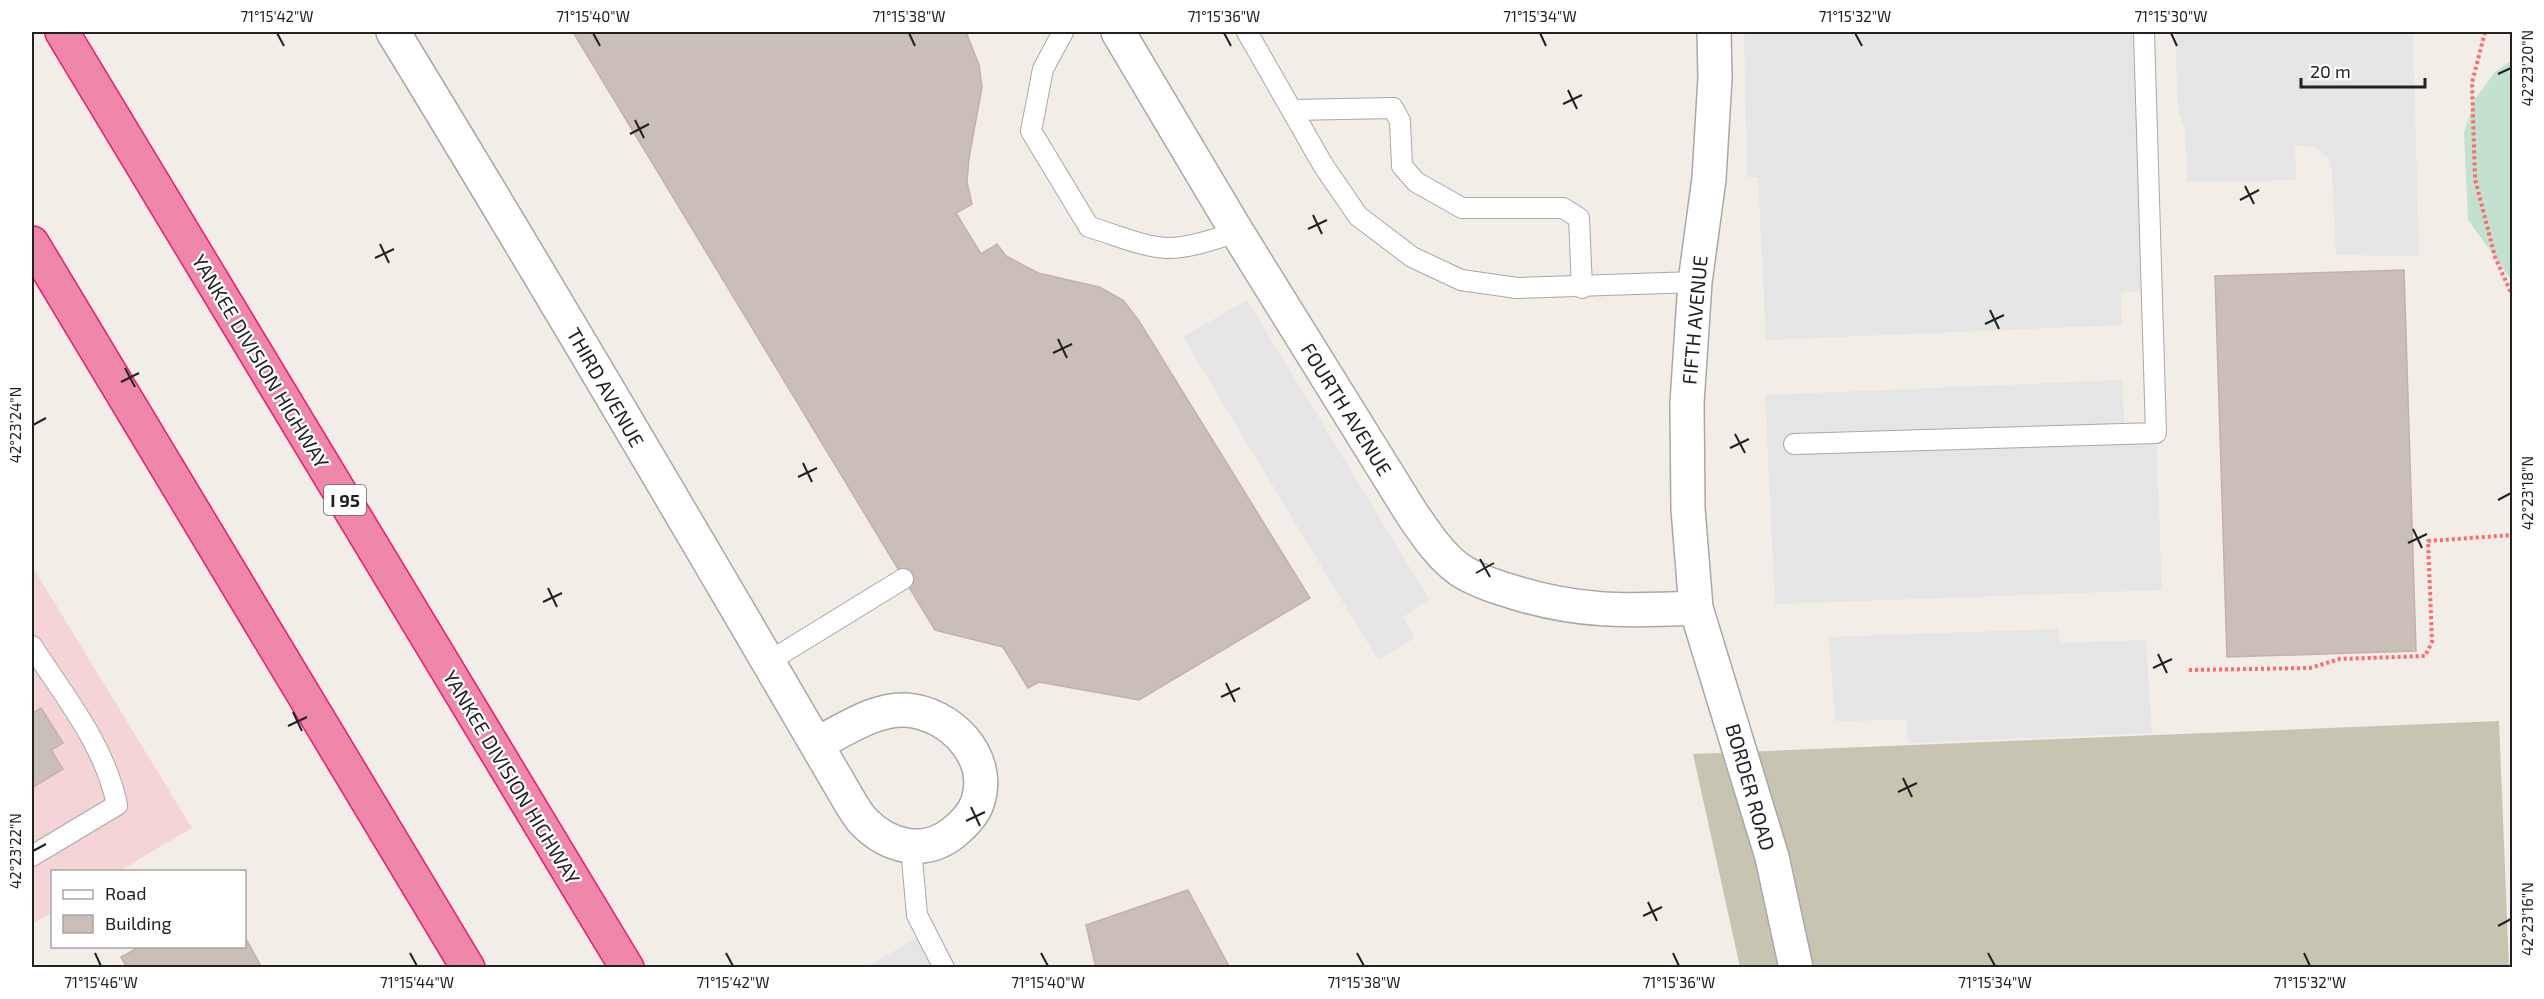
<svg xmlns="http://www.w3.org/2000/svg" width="2544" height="999" font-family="'Exo 2',sans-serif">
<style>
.commercial{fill:#f4d4d7}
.construction{fill:#c7c5b1}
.wetland{fill:#c2e1cf}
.parking{fill:#e5e5e5}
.building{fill:#cabeb9;stroke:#c5b1a7;stroke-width:1.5}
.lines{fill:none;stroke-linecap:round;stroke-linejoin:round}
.lane-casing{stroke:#a8a8a8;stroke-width:22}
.street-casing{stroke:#a8a8a8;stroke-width:36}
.highway-casing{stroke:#eb187a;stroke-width:36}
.path{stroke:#ff6a6d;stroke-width:4;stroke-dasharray:3 3;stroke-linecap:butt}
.lane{stroke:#fff;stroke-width:20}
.street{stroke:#fff;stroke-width:33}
.highway{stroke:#ef88a8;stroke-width:33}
.ticks{fill:none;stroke:#212121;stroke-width:2}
.labels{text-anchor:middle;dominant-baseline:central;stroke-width:4.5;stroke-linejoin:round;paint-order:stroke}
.shield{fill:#fff;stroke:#646464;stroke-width:1.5}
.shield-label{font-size:18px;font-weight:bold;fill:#212121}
.street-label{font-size:20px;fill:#212121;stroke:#fff}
.neatline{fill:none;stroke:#212121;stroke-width:2}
.ticks-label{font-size:15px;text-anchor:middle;fill:#212121}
</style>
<rect width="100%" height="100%" fill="#f2ede6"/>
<polygon class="commercial" points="32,566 192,828 119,871 52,872 52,912 32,924"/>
<polygon class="construction" points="2499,721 2509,967 1740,967 1693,754"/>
<polygon class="wetland" points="2511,61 2512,62 2512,281 2468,220 2464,133 2475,99 2495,72"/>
<g class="parking">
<polygon points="1744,32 2144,32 2152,290 2121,293 2122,325 1766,340 1758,177 1747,177"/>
<polygon points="2175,32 2413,32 2419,256 2336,255 2332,172 2328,158 2317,148 2295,145 2296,180 2187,182 2185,131 2178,110"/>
<polygon points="1247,300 1429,599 1403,617 1415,638 1378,660 1183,337"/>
<polygon points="2122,380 2125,434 2156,433 2162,590 1775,604 1765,395"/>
<polygon points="2058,629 2060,643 2146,640 2152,733 1908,743 1906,720 1835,721 1829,637"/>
<polygon points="934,928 957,967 871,968 870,965"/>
</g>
<g class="building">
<polygon points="573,32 966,32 979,65 982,87 969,158 967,182 972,204 956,213 981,254 997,244 1006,256 1038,273 1099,287 1123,300 1139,321 1310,598 1139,700 1039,682 1028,688 1003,647 935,630"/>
<polygon points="2404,270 2416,651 2227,657 2215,276"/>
<polygon points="41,708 63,743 51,750 63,769 32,788 32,714"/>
<polygon points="1188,890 1230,968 1096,968 1086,925"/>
<polygon points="244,935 262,968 127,968 121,957 141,946 244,946"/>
</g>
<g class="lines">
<g class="lane-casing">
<g id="lane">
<path d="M1063 32 1043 69 1031 131 1089 227C1114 234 1142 247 1167 248 1191 248 1215 239 1237 232"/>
<polyline points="1247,32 1323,165 1358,216 1412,257 1461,280 1517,288 1695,282"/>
<polyline points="1292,110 1393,108 1400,121 1402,166 1416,182 1462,208 1563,208 1579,218 1582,288"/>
<polyline points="1794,444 2156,433 2144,32"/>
<path d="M32 646C64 696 105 745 117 805L32 856"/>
<polyline points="768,662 903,579"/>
<polyline points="911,848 917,915 944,968"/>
</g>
</g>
<g class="street-casing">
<g id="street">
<path d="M393 32C546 282 695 536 843 790 849 800 855 812 863 821 888 847 924 856 953 833 963 825 974 814 978 801 992 756 950 713 906 710 875 708 843 731 816 744"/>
<path d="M1118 32 1237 232 1412 514C1426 534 1440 556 1460 570 1475 580 1493 586 1510 591 1578 613 1627 611 1696 608"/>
<polyline points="1714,32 1715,78 1709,179 1695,282 1687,403 1688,509 1696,608 1772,857 1796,968"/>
</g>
</g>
<g class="highway-casing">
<g id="highway">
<polyline points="62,32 627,968"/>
<polyline points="32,243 468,968"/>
</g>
</g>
<g class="path">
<polyline points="2485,32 2472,83 2475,179 2495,257 2512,295"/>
<polyline points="2189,670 2310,668 2340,659 2425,656 2432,642 2428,541 2512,535"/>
</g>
<use href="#lane" class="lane"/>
<use href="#street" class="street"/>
<use href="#highway" class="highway"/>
</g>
<path class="ticks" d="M277 33 284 46M593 33 600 46M909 33 915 46M1224 33 1231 46M1540 33 1546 46M1855 33 1862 46M2171 33 2177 46M2498 74 2511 68M1568 90 1577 109M1563 104 1582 95M635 120 644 138M630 134 649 124M2245 186 2254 204M2240 200 2259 190M1313 215 1322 234M1308 229 1327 220M380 244 389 263M375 258 394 249M1990 310 1999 329M1985 324 2004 315M1058 339 1067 358M1053 353 1072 344M125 368 135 387M121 382 139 373M33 425 46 418M1735 434 1745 453M1730 448 1749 439M803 463 812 482M798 477 817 468M2498 500 2511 493M2413 529 2422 548M2408 543 2427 534M1480 559 1490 577M1476 573 1494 563M548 588 557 607M543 602 562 593M2158 654 2167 673M2153 668 2172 659M1226 683 1235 702M1221 697 1240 688M293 712 302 731M288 726 307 717M1903 778 1912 797M1898 792 1917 783M971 807 980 826M966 821 985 812M33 851 46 844M1648 902 1657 921M1643 916 1662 907M2498 926 2511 919M95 953 101 966M410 953 417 966M726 953 733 966M1041 953 1048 966M1357 953 1364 966M1673 953 1679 966M1988 953 1995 966M2304 953 2310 966"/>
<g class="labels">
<rect class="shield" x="324" y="485" width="42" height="30" rx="4.5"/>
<g class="shield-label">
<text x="345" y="500">I 95</text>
</g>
<g class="street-label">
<text transform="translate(1694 320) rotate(-85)">FIFTH AVENUE</text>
<text transform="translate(261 361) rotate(59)">YANKEE DIVISION HIGHWAY</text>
<text transform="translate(606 387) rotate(60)">THIRD AVENUE</text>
<text transform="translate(1347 409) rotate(58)">FOURTH AVENUE</text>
<text transform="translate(512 777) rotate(59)">YANKEE DIVISION HIGHWAY</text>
<text transform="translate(1751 787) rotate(74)">BORDER ROAD</text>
</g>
</g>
<rect width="2544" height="999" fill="none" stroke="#ffffff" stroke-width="66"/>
<rect x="51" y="870" width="195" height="78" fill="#ffffff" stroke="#a6a6a6" stroke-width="1.5"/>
<rect x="63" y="890" width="30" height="9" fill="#ffffff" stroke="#a6a6a6" stroke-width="1.5"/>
<text x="105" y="900" font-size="18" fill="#212121">Road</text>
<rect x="63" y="915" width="30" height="18" fill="#cabeb9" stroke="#a6a6a6" stroke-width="1.5"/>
<text x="105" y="930" font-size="18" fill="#212121">Building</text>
<path d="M2301 78v9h124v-9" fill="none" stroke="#212121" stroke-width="3"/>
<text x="2310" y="78" font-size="18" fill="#212121" stroke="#ffffff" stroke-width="4.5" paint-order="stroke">20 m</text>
<rect x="33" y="33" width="2478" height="933" class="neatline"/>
<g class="ticks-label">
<text x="277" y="22">71°15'42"W</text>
<text x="593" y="22">71°15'40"W</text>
<text x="909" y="22">71°15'38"W</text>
<text x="1224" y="22">71°15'36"W</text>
<text x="1540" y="22">71°15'34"W</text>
<text x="1855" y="22">71°15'32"W</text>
<text x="2171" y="22">71°15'30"W</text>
<text transform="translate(2528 68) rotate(-90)" y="5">42°23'20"N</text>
<text transform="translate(16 425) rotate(-90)" y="5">42°23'24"N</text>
<text transform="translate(2528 493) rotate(-90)" y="5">42°23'18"N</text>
<text transform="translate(16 851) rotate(-90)" y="5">42°23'22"N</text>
<text transform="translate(2528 919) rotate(-90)" y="5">42°23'16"N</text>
<text x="101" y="988">71°15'46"W</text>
<text x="417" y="988">71°15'44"W</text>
<text x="733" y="988">71°15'42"W</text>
<text x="1048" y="988">71°15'40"W</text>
<text x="1364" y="988">71°15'38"W</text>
<text x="1679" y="988">71°15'36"W</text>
<text x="1995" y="988">71°15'34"W</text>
<text x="2310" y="988">71°15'32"W</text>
</g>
</svg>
